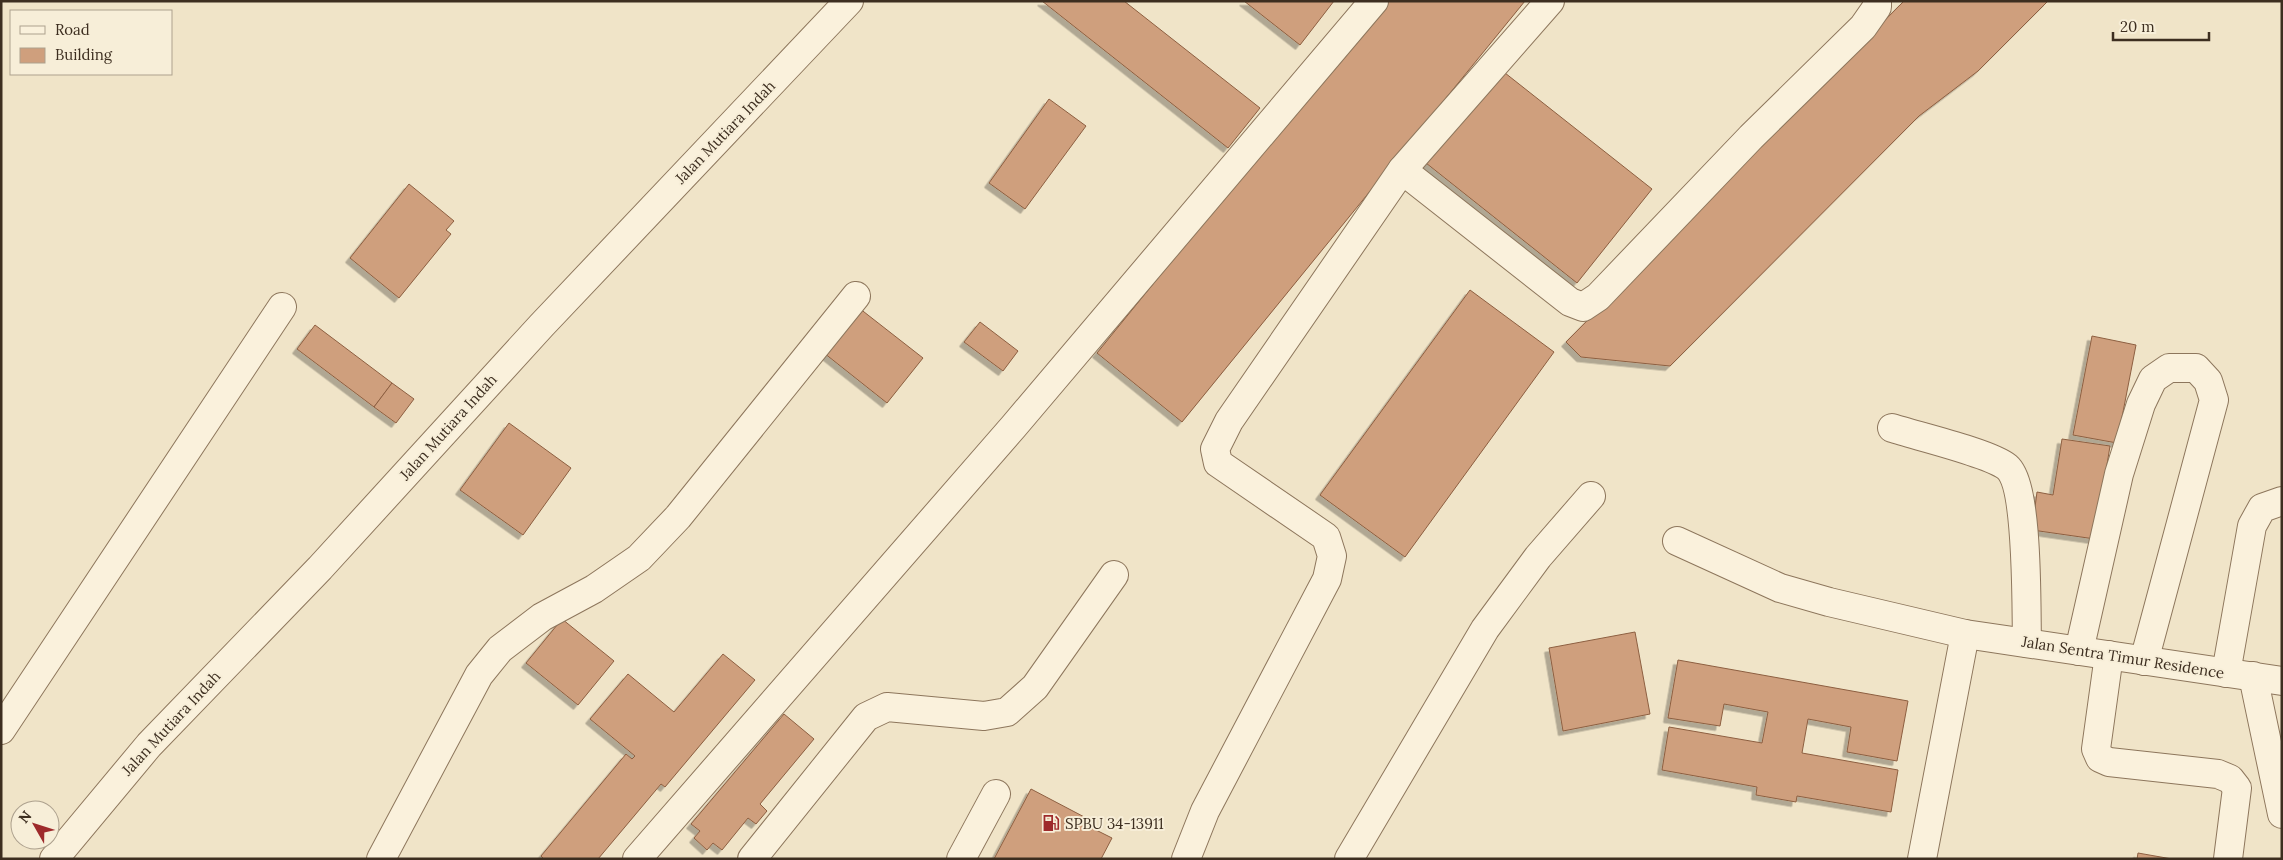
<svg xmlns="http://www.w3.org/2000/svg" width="2283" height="860" font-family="Lora,serif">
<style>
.building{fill:#cf9f7d;stroke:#8d5f41;filter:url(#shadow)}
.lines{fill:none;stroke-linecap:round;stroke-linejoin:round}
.minor-casing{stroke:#8d765c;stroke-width:30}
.minor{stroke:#faf1dc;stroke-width:28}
.labels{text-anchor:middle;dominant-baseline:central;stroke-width:4;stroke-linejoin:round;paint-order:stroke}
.street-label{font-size:15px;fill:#3d2e20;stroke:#f7eed8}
.poi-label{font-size:15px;fill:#3d2e20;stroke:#f7eed8;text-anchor:start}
</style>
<defs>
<filter id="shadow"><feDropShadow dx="-4.5" dy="4.5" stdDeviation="0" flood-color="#0004"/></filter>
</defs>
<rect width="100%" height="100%" fill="#f0e4c8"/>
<g class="building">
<polygon points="1042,1 1124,1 1260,108 1228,148"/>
<polygon points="1244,1 1334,1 1300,45"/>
<polygon points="1383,1 1525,1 1182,422 1097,353"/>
<polygon points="1904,1 2048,1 1978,71 1919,116 1670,366 1581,357 1566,342"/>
<polygon points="1500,69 1652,189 1577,283 1426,163"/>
<polygon points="1049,99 1086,126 1025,209 989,183"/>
<polygon points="409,184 454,221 446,230 451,234 399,298 350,258"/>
<polygon points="1470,290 1554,352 1405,557 1320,495"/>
<polygon points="859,308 923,358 887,403 824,353"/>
<polygon points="980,322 1018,351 1003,371 964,342"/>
<polygon points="315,325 392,383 374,407 297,349"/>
<polygon points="2092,336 2136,345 2117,443 2073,435"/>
<polygon points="392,383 414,399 396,423 374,407"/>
<polygon points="509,423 571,468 523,535 460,490"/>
<polygon points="2062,439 2110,446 2095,539 2032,530 2037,492 2053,495"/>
<polygon points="562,619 614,661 578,705 526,663"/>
<polygon points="1635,632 1650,714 1563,731 1549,648"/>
<polygon points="723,654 755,680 665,787 661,784 598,859 544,859 541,856 626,754 632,759 635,756 590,719 628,674 674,712"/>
<polygon points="1678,660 1908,701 1897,761 1847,752 1851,727 1808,719 1802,753 1898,770 1891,812 1797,796 1796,802 1756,795 1757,787 1662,770 1669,727 1762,743 1768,712 1724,704 1720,726 1668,718"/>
<polygon points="784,714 814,739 760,804 767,811 756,824 748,818 722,850 713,843 707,850 694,838 700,831 691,824"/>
<polygon points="1031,789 1090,820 1088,826 1112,838 1101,859 994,859"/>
<polygon points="2138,853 2172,859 2137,859"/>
</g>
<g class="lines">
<g class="minor-casing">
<g id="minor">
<polyline points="1402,170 1570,302 1583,307 1598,297 1751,137 1863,27 1877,7 1877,1"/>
<path d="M1892 428C1917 436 1990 453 2007 467 2029 486 2026 611 2027 643"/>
<polyline points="1677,541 1780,588 1829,602 1965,634 2282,681"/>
<polyline points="2079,651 2119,474 2141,404 2153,379 2169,368 2196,368 2208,381 2214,400 2144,661"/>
<polyline points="2109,655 2096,749 2100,758 2109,762 2218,774 2230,779 2237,788 2228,859"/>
<polyline points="2226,673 2252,526 2262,508 2282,501"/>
<polyline points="2253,676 2282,814"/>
<polyline points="1,730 282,307"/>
<polyline points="54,859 149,745 320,568 541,326 849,1"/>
<polyline points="381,859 479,675 500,649 542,617 594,589 639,558 678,517 856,296"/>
<polyline points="637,859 1014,426 1374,1"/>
<polyline points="752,859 866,717 887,707 984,716 1007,712 1035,687 1114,575"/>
<polyline points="961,859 996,794"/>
<polyline points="1186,859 1205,811 1327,579 1332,556 1326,537 1218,463 1215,449 1229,421 1402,170 1550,1"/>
<polyline points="1349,859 1485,629 1538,557 1591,496"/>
<polyline points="1922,859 1965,634"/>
</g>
</g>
<use href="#minor" class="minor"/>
</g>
<defs>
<g id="fuel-bare" transform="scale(1.35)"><path d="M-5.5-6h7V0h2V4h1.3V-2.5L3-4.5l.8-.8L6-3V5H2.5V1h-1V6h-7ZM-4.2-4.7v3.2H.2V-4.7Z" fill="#9e2a2b" stroke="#f7eed8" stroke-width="2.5" paint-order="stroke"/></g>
</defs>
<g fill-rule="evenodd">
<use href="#fuel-bare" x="1051" y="823"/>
</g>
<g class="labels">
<g class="street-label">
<text transform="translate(725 132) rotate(-46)">Jalan Mutiara Indah</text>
<text transform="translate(448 427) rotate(-48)">Jalan Mutiara Indah</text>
<text transform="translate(2123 657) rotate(9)">Jalan Sentra Timur Residence</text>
<text transform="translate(171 723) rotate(-47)">Jalan Mutiara Indah</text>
</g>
<g class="poi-label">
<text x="1065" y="823">SPBU 34-13911</text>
</g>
</g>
<rect width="2283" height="860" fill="none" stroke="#3d2e20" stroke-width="5"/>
<rect x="10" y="10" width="162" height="65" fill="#f7eed8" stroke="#ada18e"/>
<rect x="20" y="26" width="25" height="8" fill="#faf1dc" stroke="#ada18e"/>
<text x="55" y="35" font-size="15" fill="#3d2e20">Road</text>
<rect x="20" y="48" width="25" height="15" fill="#cf9f7d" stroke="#ada18e"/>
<text x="55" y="60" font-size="15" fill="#3d2e20">Building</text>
<g transform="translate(35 825) rotate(309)"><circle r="24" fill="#f7eed8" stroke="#ada18e"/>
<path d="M0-4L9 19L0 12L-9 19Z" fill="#9e2a2b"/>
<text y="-8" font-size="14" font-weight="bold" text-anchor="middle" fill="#3d2e20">N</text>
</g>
<path d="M2113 32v8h96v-8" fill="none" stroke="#3d2e20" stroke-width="2.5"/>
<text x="2120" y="32" font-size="15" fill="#3d2e20" stroke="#f7eed8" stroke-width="4" paint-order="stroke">20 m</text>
</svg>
